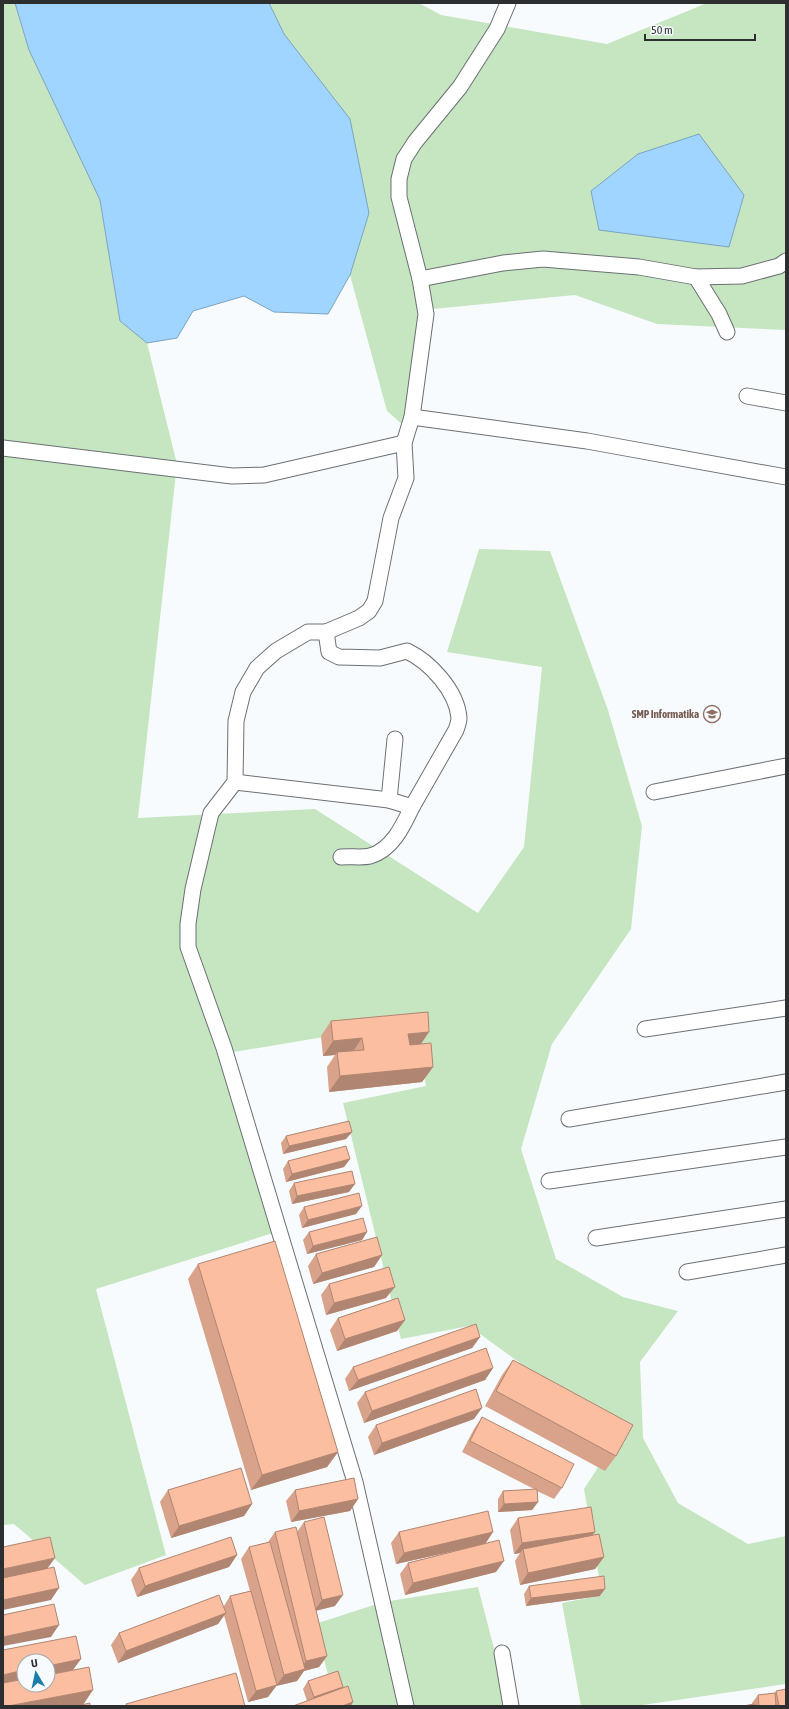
<svg xmlns="http://www.w3.org/2000/svg" width="789" height="1709" font-family="'Asap Condensed',sans-serif">
<style>
.green{fill:#c5e6c0}
.water{fill:#9fd5ff;stroke:#7ca3c1}
.lines{fill:none;stroke-linecap:round;stroke-linejoin:round}
.minor-casing{stroke:#6c7074;stroke-width:17}
.minor{stroke:#fff;stroke-width:15}
.wall{fill:#d8a38a}
.shaded-wall{fill:#b08571}
.building{fill:#fbbea1;stroke:#b08571}
.labels{text-anchor:middle;dominant-baseline:central;stroke-width:3.5;stroke-linejoin:round;paint-order:stroke}
.education-label{font-size:11px;font-weight:bold;fill:#785e54;stroke:#f8fbfe;text-anchor:end}
</style>
<rect width="100%" height="100%" fill="#f8fbfe"/>
<g class="green">
<polygon points="3,3 15,3 29,50 100,200 120,321 147,343 177,464 138,818 315,809 478,913 524,847 542,667 447,652 479,549 550,551 608,710 642,826 631,929 552,1044 521,1149 556,1259 623,1297 678,1311 640,1362 643,1438 678,1503 748,1544 786,1536 786,1684 636,1706 581,1706 562,1603 602,1595 584,1489 619,1435 469,1326 401,1339 343,1103 426,1086 413,1022 222,1054 273,1233 96,1289 166,1555 85,1585 14,1524 3,1525"/>
<polygon points="269,3 419,3 441,15 607,44 707,3 786,3 786,330 657,324 575,295 433,309 413,434 387,411 350,275 369,213"/>
<polygon points="478,1587 509,1706 336,1706 315,1624 383,1602"/>
</g>
<g class="water">
<polygon points="15,3 269,3 284,34 350,119 369,213 350,275 328,314 274,312 244,296 193,311 177,338 147,343 120,321 100,200 29,50"/>
<polygon points="699,134 744,195 729,247 599,230 591,191 638,154"/>
</g>
<g class="lines">
<g class="minor-casing">
<g id="minor">
<polyline points="696,277 719,314 727,332"/>
<polyline points="420,279 503,263 543,259 639,267 696,277 742,276 779,266 786,261"/>
<polyline points="747,396 786,403"/>
<polyline points="412,417 587,441 786,477"/>
<polyline points="3,448 232,476 264,475 404,443"/>
<path d="M326 632 329 652 339 657 380 658 407 651C430 662 457 691 459 718 459 722 457 727 456 730L412 807"/>
<path d="M235 782 389 800 412 807C403 826 392 850 370 856 362 858 350 856 341 857"/>
<polyline points="654,792 786,766"/>
<polyline points="389,800 395,739"/>
<polyline points="645,1029 786,1008"/>
<polyline points="569,1119 786,1082"/>
<polyline points="549,1181 786,1147"/>
<polyline points="596,1238 786,1209"/>
<polyline points="687,1272 786,1255"/>
<polyline points="502,1653 511,1706"/>
<polyline points="406,1706 355,1482 224,1048 188,947 188,924 193,889 211,813 235,782 236,721 243,692 257,668 276,651 308,632 326,632 359,618 369,611 375,601 391,518 406,478 404,443 412,417 426,314 420,279 399,197 399,179 404,159 415,142 460,87 497,29 508,3"/>
</g>
</g>
<use href="#minor" class="minor"/>
</g>
<g class="wall">
<polygon points="331,1021 421,1044 433,1067 422,1082 329,1092 327,1067 335,1055 323,1056 321,1036"/>
<polygon points="352,1132 346,1139 283,1154 281,1143 286,1136"/>
<polygon points="350,1159 344,1167 286,1182 283,1169 288,1161"/>
<polygon points="294,1183 349,1192 292,1204 289,1191"/>
<polygon points="304,1207 356,1214 302,1228 299,1215"/>
<polygon points="309,1232 367,1232 362,1240 307,1254 303,1240"/>
<polygon points="316,1254 382,1255 374,1267 313,1284 308,1266"/>
<polygon points="198,1264 338,1452 327,1467 251,1490 188,1279"/>
<polygon points="329,1284 386,1298 326,1315 321,1295"/>
<polygon points="338,1318 405,1320 397,1331 337,1351 330,1330"/>
<polygon points="480,1337 472,1348 349,1391 345,1379 353,1367"/>
<polygon points="513,1360 616,1456 605,1471 485,1406 502,1375"/>
<polygon points="493,1368 485,1380 364,1423 357,1403 365,1392"/>
<polygon points="482,1417 562,1488 554,1499 537,1491 538,1502 532,1510 498,1512 498,1499 503,1491 534,1489 462,1452 474,1429"/>
<polygon points="474,1419 374,1455 368,1437 376,1425"/>
<polygon points="168,1490 252,1504 244,1516 171,1538 160,1502"/>
<polygon points="295,1490 358,1499 350,1511 291,1522 286,1501"/>
<polygon points="518,1518 595,1532 592,1535 604,1557 595,1569 520,1585 515,1561 520,1553 514,1554 510,1530"/>
<polygon points="304,1522 335,1606 316,1611 327,1656 319,1667 304,1671 297,1681 276,1686 268,1697 248,1702 224,1615 218,1624 118,1663 111,1645 119,1633 224,1606 230,1596 250,1591 241,1559 249,1547 268,1542 275,1532 297,1532"/>
<polygon points="399,1532 493,1532 485,1544 496,1572 405,1595 400,1574 408,1563 477,1546 396,1564 391,1543"/>
<polygon points="237,1555 229,1567 137,1597 131,1580 139,1568"/>
<polygon points="529,1586 600,1596 526,1606 524,1594"/>
<polygon points="308,1681 342,1688 307,1701 303,1689"/>
<polygon points="776,1691 786,1706 743,1706 752,1704 752,1703 758,1695 775,1693"/>
</g>
<g class="shaded-wall">
<polygon points="429,1032 419,1047 398,1049 408,1034"/>
<polygon points="362,1038 352,1053 337,1052 335,1055 323,1056 333,1041"/>
<polygon points="433,1067 422,1082 329,1092 340,1076"/>
<polygon points="352,1132 346,1139 283,1154 289,1146"/>
<polygon points="350,1159 344,1167 286,1182 292,1174"/>
<polygon points="355,1184 349,1192 292,1204 297,1196"/>
<polygon points="362,1206 356,1214 302,1228 308,1220"/>
<polygon points="367,1232 362,1240 307,1254 313,1246"/>
<polygon points="382,1255 374,1267 313,1284 322,1273"/>
<polygon points="395,1287 386,1298 326,1315 334,1303"/>
<polygon points="405,1320 397,1331 337,1351 345,1339"/>
<polygon points="480,1337 472,1348 349,1391 358,1380"/>
<polygon points="493,1368 485,1380 364,1423 372,1411"/>
<polygon points="482,1408 474,1419 374,1455 382,1443"/>
<polygon points="338,1452 327,1467 251,1490 262,1475"/>
<polygon points="358,1499 350,1511 291,1522 299,1511"/>
<polygon points="538,1502 532,1510 498,1512 504,1504"/>
<polygon points="252,1504 244,1516 171,1538 179,1526"/>
<polygon points="493,1532 485,1544 396,1564 404,1553"/>
<polygon points="595,1532 586,1543 523,1549 520,1553 514,1554 522,1543"/>
<polygon points="237,1555 229,1567 137,1597 145,1586"/>
<polygon points="604,1557 595,1569 520,1585 528,1573"/>
<polygon points="55,1558 47,1569 3,1579 3,1569"/>
<polygon points="504,1561 496,1572 405,1595 413,1583"/>
<polygon points="59,1588 51,1600 3,1610 3,1600"/>
<polygon points="605,1589 600,1596 526,1606 531,1598"/>
<polygon points="343,1595 335,1606 314,1611 322,1600"/>
<polygon points="226,1613 218,1624 118,1663 126,1651"/>
<polygon points="59,1625 51,1637 3,1646 3,1637"/>
<polygon points="327,1656 319,1667 304,1671 297,1681 276,1686 284,1675 299,1671 306,1661"/>
<polygon points="81,1659 73,1670 48,1675 48,1666"/>
<polygon points="24,1670 24,1680 3,1685 3,1675"/>
<polygon points="277,1685 268,1697 248,1702 256,1691"/>
<polygon points="343,1687 338,1694 308,1705 314,1697"/>
<polygon points="93,1690 83,1705 80,1706 8,1706"/>
<polygon points="353,1702 351,1706 342,1706"/>
</g>
<g class="building">
<polygon points="428,1012 429,1032 408,1034 410,1045 431,1043 433,1067 340,1076 337,1052 364,1050 362,1038 333,1041 331,1021"/>
<polygon points="349,1121 352,1132 289,1146 286,1136"/>
<polygon points="346,1146 350,1159 292,1174 288,1161"/>
<polygon points="352,1171 355,1184 297,1196 294,1183"/>
<polygon points="359,1193 362,1206 308,1220 304,1207"/>
<polygon points="363,1218 367,1232 313,1246 309,1232"/>
<polygon points="377,1237 382,1255 322,1273 316,1254"/>
<polygon points="275,1241 338,1452 262,1475 198,1264"/>
<polygon points="389,1267 395,1287 334,1303 329,1284"/>
<polygon points="398,1298 405,1320 345,1339 338,1318"/>
<polygon points="476,1324 480,1337 358,1380 353,1367"/>
<polygon points="486,1348 493,1368 372,1411 365,1392"/>
<polygon points="513,1360 633,1425 616,1456 496,1391"/>
<polygon points="476,1389 482,1408 382,1443 376,1425"/>
<polygon points="482,1417 574,1464 562,1488 470,1441"/>
<polygon points="241,1468 252,1504 179,1526 168,1490"/>
<polygon points="354,1478 358,1499 299,1511 295,1490"/>
<polygon points="537,1489 538,1502 504,1504 503,1491"/>
<polygon points="591,1507 595,1532 522,1543 518,1518"/>
<polygon points="488,1511 493,1532 404,1553 399,1532"/>
<polygon points="324,1517 343,1595 322,1600 304,1522"/>
<polygon points="296,1527 327,1656 306,1661 275,1532"/>
<polygon points="599,1534 604,1557 528,1573 523,1549"/>
<polygon points="50,1537 55,1558 3,1569 3,1547"/>
<polygon points="231,1537 237,1555 145,1586 139,1568"/>
<polygon points="499,1540 504,1561 413,1583 408,1563"/>
<polygon points="270,1542 305,1669 284,1675 249,1547"/>
<polygon points="54,1567 59,1588 3,1600 3,1578"/>
<polygon points="604,1576 605,1589 531,1598 529,1586"/>
<polygon points="251,1591 277,1685 256,1691 230,1596"/>
<polygon points="219,1595 226,1613 126,1651 119,1633"/>
<polygon points="54,1604 59,1625 3,1637 3,1615"/>
<polygon points="76,1636 81,1659 48,1666 48,1661 24,1661 24,1670 3,1675 3,1650"/>
<polygon points="89,1667 93,1690 8,1706 3,1706 3,1683 24,1679 24,1685 48,1685 48,1675"/>
<polygon points="338,1671 343,1687 314,1697 308,1681"/>
<polygon points="236,1673 245,1706 127,1706 126,1704"/>
<polygon points="348,1686 353,1702 342,1706 293,1706"/>
<polygon points="786,1689 786,1706 779,1706 776,1691"/>
<polygon points="775,1693 776,1706 759,1706 758,1695"/>
<polygon points="90,1703 90,1706 77,1706"/>
<polygon points="755,1704 755,1706 743,1706"/>
</g>
<defs>
<g id="school-ring" transform="scale(0.9)"><circle r="9.5" fill="#f8fbfe" stroke="#8d6e63" stroke-width="1.5"/><path d="M0-5L7-2L0 1L-7-2ZM-4 1L0 2.5L4 1V4Q0 6-4 4Z" fill="#8d6e63"/></g>
</defs>
<g fill-rule="evenodd">
<use href="#school-ring" x="712" y="714"/>
</g>
<g class="labels">
<g class="education-label">
<text x="699" y="714">SMP Informatika</text>
</g>
</g>
<rect width="789" height="1709" fill="none" stroke="#2c2e30" stroke-width="8"/>
<g transform="translate(36 1673) rotate(351)"><circle r="19" fill="#f8fbfe" stroke="#a6a9ac"/>
<path d="M0-3L7 15L0 10L-7 15Z" fill="#197ea9"/>
<text y="-6" font-size="11" font-weight="bold" text-anchor="middle" fill="#2c2e30">U</text>
</g>
<path d="M645 34v6h110v-6" fill="none" stroke="#2c2e30" stroke-width="2"/>
<text x="651" y="34" font-size="12" fill="#2c2e30" stroke="#f8fbfe" stroke-width="3" paint-order="stroke">50 m</text>
</svg>
